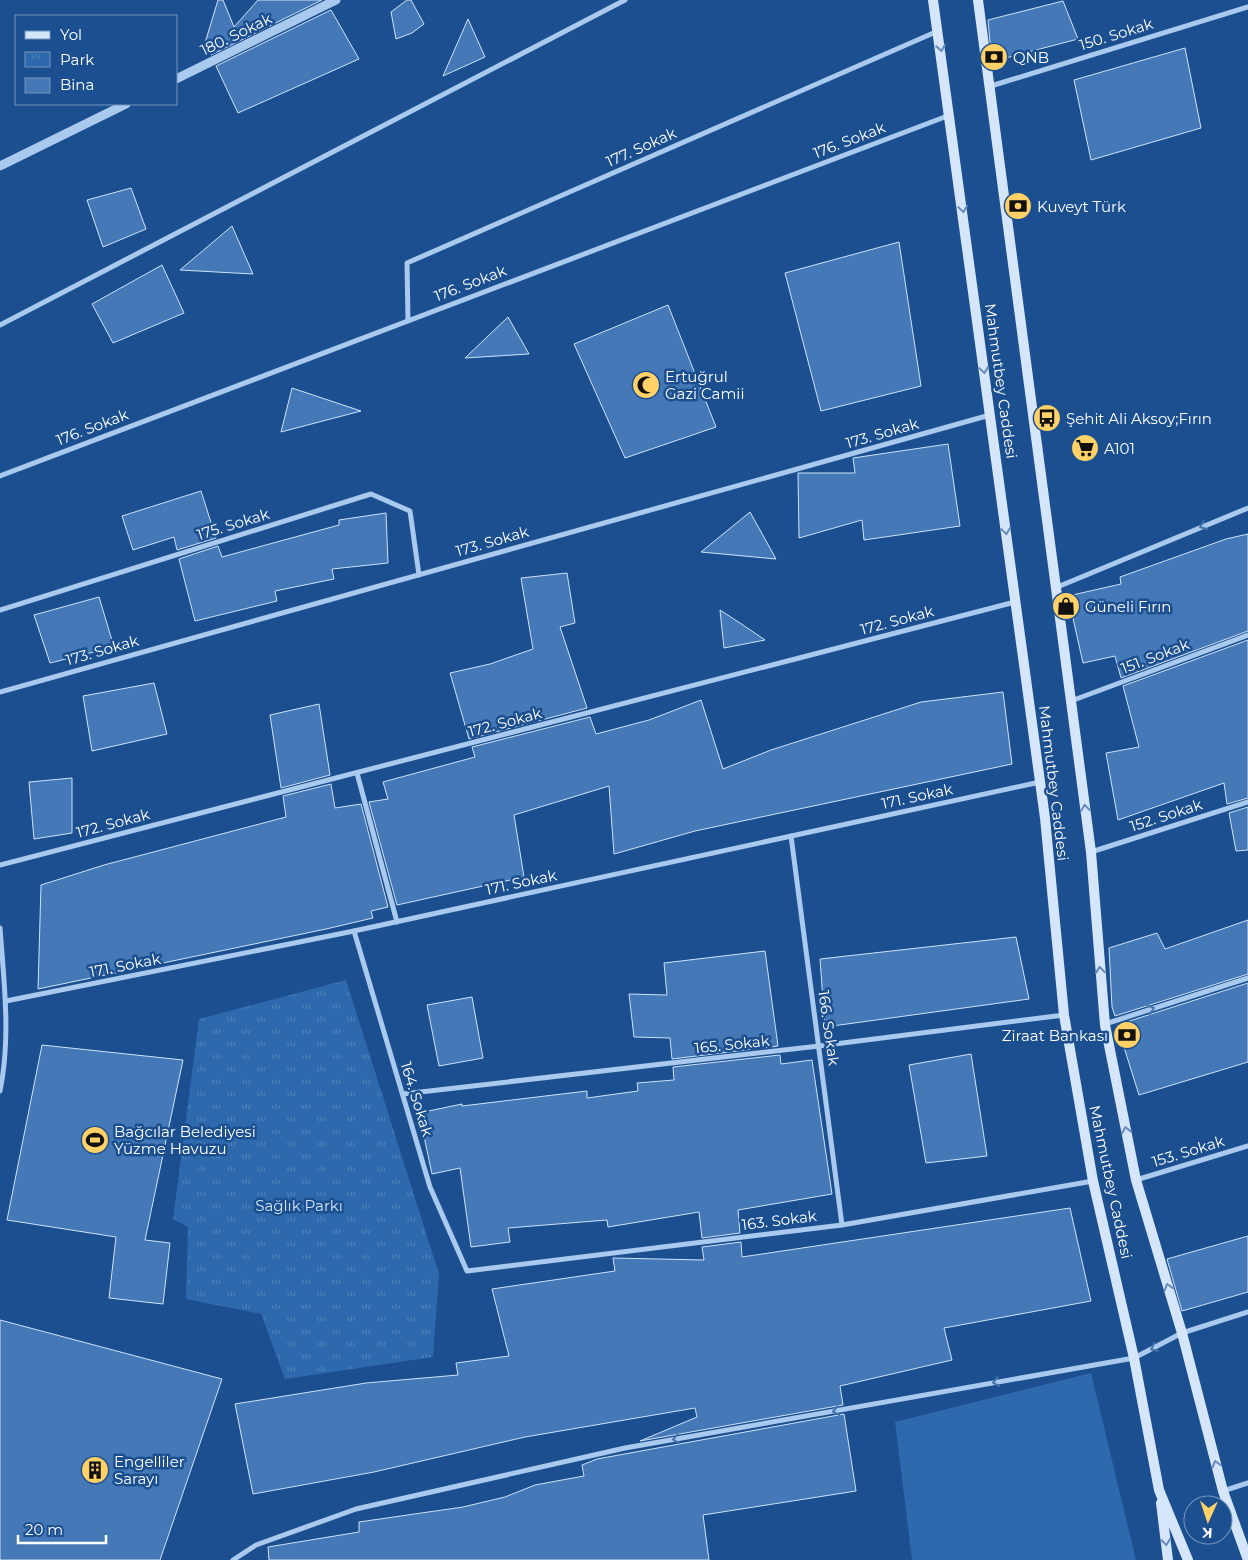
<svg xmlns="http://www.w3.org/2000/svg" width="1248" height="1560" font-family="Montserrat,sans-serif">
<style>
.grass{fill:#2e69ad}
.park{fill:url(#park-tufts)}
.building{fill:#4478b7;stroke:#cfe3fa}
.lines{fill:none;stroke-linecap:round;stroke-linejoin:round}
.minor{stroke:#a9c9ee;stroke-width:5}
.tertiary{stroke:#a9c9ee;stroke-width:9}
.secondary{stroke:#d6e6fa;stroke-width:10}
.oneway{stroke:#668bba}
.oneway2{stroke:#4674ac}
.labels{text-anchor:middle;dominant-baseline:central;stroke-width:5;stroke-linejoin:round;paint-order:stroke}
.street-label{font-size:15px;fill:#fff;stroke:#1b4f8f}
.poi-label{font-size:15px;fill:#fff;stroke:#1b4f8f;text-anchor:start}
.park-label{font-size:15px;fill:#cfe3fa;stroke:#1b4f8f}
</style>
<defs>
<pattern id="park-tufts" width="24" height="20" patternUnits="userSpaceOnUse" patternTransform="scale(1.25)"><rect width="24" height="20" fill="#2e69ad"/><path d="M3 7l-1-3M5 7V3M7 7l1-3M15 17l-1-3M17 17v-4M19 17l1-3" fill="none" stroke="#4d80b9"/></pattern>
</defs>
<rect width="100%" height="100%" fill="#1b4f8f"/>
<polygon class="grass" points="1091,1373 1136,1560 912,1560 895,1422"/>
<polygon class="park" points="346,980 439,1274 433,1357 285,1379 261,1314 186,1299 188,1227 173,1219 199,1019"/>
<g class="building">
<polygon points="218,0 223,0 234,27 258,0 322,0 211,55 205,43"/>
<polygon points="407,0 411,0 424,24 412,33 396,39 391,12"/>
<polygon points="1063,1 1078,39 998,60 990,42 988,20"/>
<polygon points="331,10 359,59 238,113 216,66"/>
<polygon points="468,19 485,57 443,76"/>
<polygon points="1185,48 1201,128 1091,160 1074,80"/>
<polygon points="131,188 146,229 103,247 87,200"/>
<polygon points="232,226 253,274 180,270"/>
<polygon points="899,242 921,386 821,411 785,273"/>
<polygon points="162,265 184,313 113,343 92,304"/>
<polygon points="668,305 716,427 625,458 574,344"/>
<polygon points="508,317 529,354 465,358"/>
<polygon points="292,388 361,411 281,432"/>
<polygon points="948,444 960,526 864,540 862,520 799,538 798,473 855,473 853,458"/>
<polygon points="201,491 216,538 177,550 174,537 133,550 122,516"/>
<polygon points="750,512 776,559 701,552"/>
<polygon points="386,513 388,563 332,569 334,579 275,591 277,601 195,621 179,559 218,546 222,557 339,525 339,520"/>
<polygon points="1248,534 1248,631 1121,678 1115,656 1083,663 1068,596 1121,584 1120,577 1226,539"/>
<polygon points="567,573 575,623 560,627 587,708 469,739 450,673 490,664 533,649 521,578"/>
<polygon points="99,597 114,647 50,663 34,615"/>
<polygon points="720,610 743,625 765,640 724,648"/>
<polygon points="1248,640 1248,798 1227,804 1224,783 1118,820 1106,753 1139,747 1123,686"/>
<polygon points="154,683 167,734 92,751 83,696"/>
<polygon points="1003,692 1012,764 695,831 614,854 609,786 514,815 524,877 397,905 369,802 388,799 383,782 475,757 472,747 590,717 596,734 649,720 701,700 723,769 771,750 921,702"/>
<polygon points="319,704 330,775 281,788 270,715"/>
<polygon points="72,778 72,833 34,839 29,782"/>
<polygon points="331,784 335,808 361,804 388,907 371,911 373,918 326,929 38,989 41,885 104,865 286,817 283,796"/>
<polygon points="1248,807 1248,850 1236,851 1229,813"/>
<polygon points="1248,920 1248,974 1115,1016 1112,1007 1109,948 1157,933 1165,949"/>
<polygon points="1016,937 1029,999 825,1027 820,959"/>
<polygon points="765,951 778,1046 672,1059 670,1038 634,1037 629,994 667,995 664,963"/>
<polygon points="1248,983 1248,1062 1139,1095 1117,1025"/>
<polygon points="472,997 483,1058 439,1066 427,1005"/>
<polygon points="42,1045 183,1060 145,1240 170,1243 163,1304 109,1298 116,1237 7,1220"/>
<polygon points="971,1054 987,1156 926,1163 909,1065"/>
<polygon points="780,1055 781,1064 812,1060 832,1194 738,1210 740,1233 702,1238 699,1212 608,1227 607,1220 508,1228 510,1242 471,1247 460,1168 432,1174 419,1113 462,1104 462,1106 587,1091 587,1098 638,1091 637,1083 674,1080 673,1067"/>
<polygon points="1070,1208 1091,1301 944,1328 952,1360 840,1386 843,1405 640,1441 697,1417 695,1408 525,1437 374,1472 253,1494 235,1404 366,1383 458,1375 456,1363 509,1356 492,1289 615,1271 613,1258 704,1260 702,1247 741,1242 742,1257"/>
<polygon points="1248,1236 1248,1292 1182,1311 1167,1259"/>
<polygon points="0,1320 222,1379 160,1560 0,1560"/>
<polygon points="844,1414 856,1491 703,1515 709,1560 269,1560 268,1547 359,1532 359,1522 463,1507 505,1497 535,1485 584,1476 582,1465 597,1459"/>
</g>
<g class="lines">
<g class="minor">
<polyline points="991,86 1248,7"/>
<polyline points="408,321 407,263 938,31"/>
<polyline points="0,325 625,0"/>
<polyline points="0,476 950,115"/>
<polyline points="1055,588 1248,508"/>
<polyline points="0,610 371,494 410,511 419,575"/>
<polyline points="0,692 990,415"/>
<polyline points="1071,701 1248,635"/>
<polyline points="357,773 397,922"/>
<polyline points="791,836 842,1225"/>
<polyline points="1091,852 1248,802"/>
<polyline points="0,865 1015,602"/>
<path d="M0 928C4 982 11 1038 0 1091"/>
<polyline points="354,931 430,1187 467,1271 842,1225 1093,1181"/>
<polyline points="6,1001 354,931 1040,782"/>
<polyline points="1105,1024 1248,978"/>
<polyline points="403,1094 819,1046 1064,1015"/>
<polyline points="1136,1180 1248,1146"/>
<polyline points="1223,1491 1248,1483"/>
<polyline points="233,1560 256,1545 356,1509 625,1448 1134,1358 1182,1333 1248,1312"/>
</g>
<g class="tertiary">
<polyline points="176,79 336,0"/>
<polyline points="0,166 126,104"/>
</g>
<g class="secondary">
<polyline points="933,0 1045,818 1064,1015 1093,1181 1134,1358 1159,1490 1188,1560"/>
<polyline points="978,0 1091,852 1105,1025 1136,1180 1182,1333 1223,1491 1248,1560"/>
<polyline points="1161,1503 1168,1560"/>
</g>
</g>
<defs><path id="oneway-chevron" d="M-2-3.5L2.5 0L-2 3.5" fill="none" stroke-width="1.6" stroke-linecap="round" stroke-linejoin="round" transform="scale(1.25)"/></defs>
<g class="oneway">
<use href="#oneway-chevron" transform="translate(941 48) rotate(81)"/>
<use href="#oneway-chevron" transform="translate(963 209) rotate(82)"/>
<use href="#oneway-chevron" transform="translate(984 370) rotate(82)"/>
<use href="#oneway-chevron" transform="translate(1006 531) rotate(82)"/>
<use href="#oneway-chevron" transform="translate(1085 808) rotate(-97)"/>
<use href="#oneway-chevron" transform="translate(1100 970) rotate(-95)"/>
<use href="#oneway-chevron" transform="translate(1126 1130) rotate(-101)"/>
<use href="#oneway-chevron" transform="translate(1168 1287) rotate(-107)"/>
<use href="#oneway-chevron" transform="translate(1216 1464) rotate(-105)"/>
<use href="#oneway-chevron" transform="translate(1166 1542) rotate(83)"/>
</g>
<g class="oneway2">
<use href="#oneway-chevron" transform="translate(1203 526) rotate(157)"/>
<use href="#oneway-chevron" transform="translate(1151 1009) rotate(-18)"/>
<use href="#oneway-chevron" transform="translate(1154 1348) rotate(153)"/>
<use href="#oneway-chevron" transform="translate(996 1382) rotate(170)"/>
<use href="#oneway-chevron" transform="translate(836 1411) rotate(170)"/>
<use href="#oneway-chevron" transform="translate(676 1439) rotate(170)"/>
</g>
<defs>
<g id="bank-disc" transform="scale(1.4375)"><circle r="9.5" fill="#ffd166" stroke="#1b4f8f"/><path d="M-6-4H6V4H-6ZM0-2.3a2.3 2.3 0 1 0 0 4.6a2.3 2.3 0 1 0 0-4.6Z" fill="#111"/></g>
<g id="mosque-disc" transform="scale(1.4375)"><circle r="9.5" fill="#ffd166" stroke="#1b4f8f"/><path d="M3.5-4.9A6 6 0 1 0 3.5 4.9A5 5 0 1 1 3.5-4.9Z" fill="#111"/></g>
<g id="bus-disc" transform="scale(1.4375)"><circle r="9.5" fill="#ffd166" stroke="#1b4f8f"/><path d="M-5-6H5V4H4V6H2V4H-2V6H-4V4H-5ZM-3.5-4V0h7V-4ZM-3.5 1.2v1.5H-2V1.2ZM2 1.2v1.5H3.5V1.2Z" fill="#111"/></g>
<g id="supermarket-disc" transform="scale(1.4375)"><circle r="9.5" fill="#ffd166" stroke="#1b4f8f"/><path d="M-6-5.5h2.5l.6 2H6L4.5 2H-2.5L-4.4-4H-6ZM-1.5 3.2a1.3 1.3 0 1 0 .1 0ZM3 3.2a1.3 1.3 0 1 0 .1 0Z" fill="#111"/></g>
<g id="shop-disc" transform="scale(1.4375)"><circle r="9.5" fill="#ffd166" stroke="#1b4f8f"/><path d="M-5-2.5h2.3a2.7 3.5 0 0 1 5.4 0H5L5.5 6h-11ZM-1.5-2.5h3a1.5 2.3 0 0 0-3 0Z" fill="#111"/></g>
<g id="stadium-disc" transform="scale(1.4375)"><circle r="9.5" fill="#ffd166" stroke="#1b4f8f"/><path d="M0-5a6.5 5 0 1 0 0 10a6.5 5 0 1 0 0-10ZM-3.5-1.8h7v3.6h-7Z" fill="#111"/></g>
<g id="building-disc" transform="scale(1.4375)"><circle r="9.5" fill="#ffd166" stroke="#1b4f8f"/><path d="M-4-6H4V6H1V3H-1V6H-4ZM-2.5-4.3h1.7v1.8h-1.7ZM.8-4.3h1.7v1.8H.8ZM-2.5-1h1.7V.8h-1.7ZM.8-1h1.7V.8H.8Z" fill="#111"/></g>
</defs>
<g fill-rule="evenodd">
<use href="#bank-disc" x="994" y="57"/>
<use href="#bank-disc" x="1018" y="206"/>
<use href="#mosque-disc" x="646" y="385"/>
<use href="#bus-disc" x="1047" y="418"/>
<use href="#supermarket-disc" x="1085" y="448"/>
<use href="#shop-disc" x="1066" y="606"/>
<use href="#bank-disc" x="1127" y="1035"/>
<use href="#stadium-disc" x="95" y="1140"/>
<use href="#building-disc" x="95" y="1470"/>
</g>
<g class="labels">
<g class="street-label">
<text transform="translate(236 34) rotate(-26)">180. Sokak</text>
<text transform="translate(1116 34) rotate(-17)">150. Sokak</text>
<text transform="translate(849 140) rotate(-21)">176. Sokak</text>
<text transform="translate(641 147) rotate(-24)">177. Sokak</text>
<text transform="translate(470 283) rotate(-21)">176. Sokak</text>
<text transform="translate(1001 381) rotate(82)">Mahmutbey Caddesi</text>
<text transform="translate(92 427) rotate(-21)">176. Sokak</text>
<text transform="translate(882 433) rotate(-16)">173. Sokak</text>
<text transform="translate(233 524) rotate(-17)">175. Sokak</text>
<text transform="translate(492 541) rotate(-16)">173. Sokak</text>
<text transform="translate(897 620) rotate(-15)">172. Sokak</text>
<text transform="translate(102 650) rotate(-16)">173. Sokak</text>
<text transform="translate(1155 656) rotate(-21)">151. Sokak</text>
<text transform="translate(505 722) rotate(-15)">172. Sokak</text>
<text transform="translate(1054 783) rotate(83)">Mahmutbey Caddesi</text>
<text transform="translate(917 796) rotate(-12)">171. Sokak</text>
<text transform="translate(1166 815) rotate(-18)">152. Sokak</text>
<text transform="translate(113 823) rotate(-15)">172. Sokak</text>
<text transform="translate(521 882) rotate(-12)">171. Sokak</text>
<text transform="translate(125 965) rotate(-11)">171. Sokak</text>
<text transform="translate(829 1028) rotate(82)">166. Sokak</text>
<text transform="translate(732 1044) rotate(-6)">165. Sokak</text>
<text transform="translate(417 1099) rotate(73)">164. Sokak</text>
<text transform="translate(1188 1151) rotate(-17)">153. Sokak</text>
<text transform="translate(1111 1182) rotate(78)">Mahmutbey Caddesi</text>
<text transform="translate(779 1220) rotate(-7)">163. Sokak</text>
</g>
<g class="poi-label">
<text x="1013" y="57">QNB</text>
<text x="1037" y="206">Kuveyt Türk</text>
<text x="665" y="376">Ertuğrul<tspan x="665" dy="17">Gazi Camii</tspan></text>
<text x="1066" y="418">Şehit Ali Aksoy;Fırın</text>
<text x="1104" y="448">A101</text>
<text x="1085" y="606">Güneli Fırın</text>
<text x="1108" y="1035" text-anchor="end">Ziraat Bankası</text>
<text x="114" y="1131">Bağcılar Belediyesi<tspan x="114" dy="17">Yüzme Havuzu</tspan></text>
<text x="114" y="1461">Engelliler<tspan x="114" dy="17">Sarayı</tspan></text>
</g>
<g class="park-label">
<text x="299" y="1205">Sağlık Parkı</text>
</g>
</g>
<rect x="15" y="15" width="162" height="90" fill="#1b4f8f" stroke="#7695bc"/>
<rect x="25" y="31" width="25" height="8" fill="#d6e6fa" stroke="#7695bc"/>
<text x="60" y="40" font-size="15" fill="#ffffff">Yol</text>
<rect x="25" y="52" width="25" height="15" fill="url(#park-tufts)" stroke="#7695bc"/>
<text x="60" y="65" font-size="15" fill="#ffffff">Park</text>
<rect x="25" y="78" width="25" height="15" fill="#4478b7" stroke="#7695bc"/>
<text x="60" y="90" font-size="15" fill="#ffffff">Bina</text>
<g transform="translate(1208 1520) rotate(183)"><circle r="24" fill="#1b4f8f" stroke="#7695bc"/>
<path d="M0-4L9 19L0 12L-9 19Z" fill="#ffd166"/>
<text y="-8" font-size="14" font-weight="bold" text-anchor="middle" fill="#ffffff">K</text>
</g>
<path d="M18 1535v8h88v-8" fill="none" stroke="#ffffff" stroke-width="2.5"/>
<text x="25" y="1535" font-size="15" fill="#ffffff" stroke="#1b4f8f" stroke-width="4" paint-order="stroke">20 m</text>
</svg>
